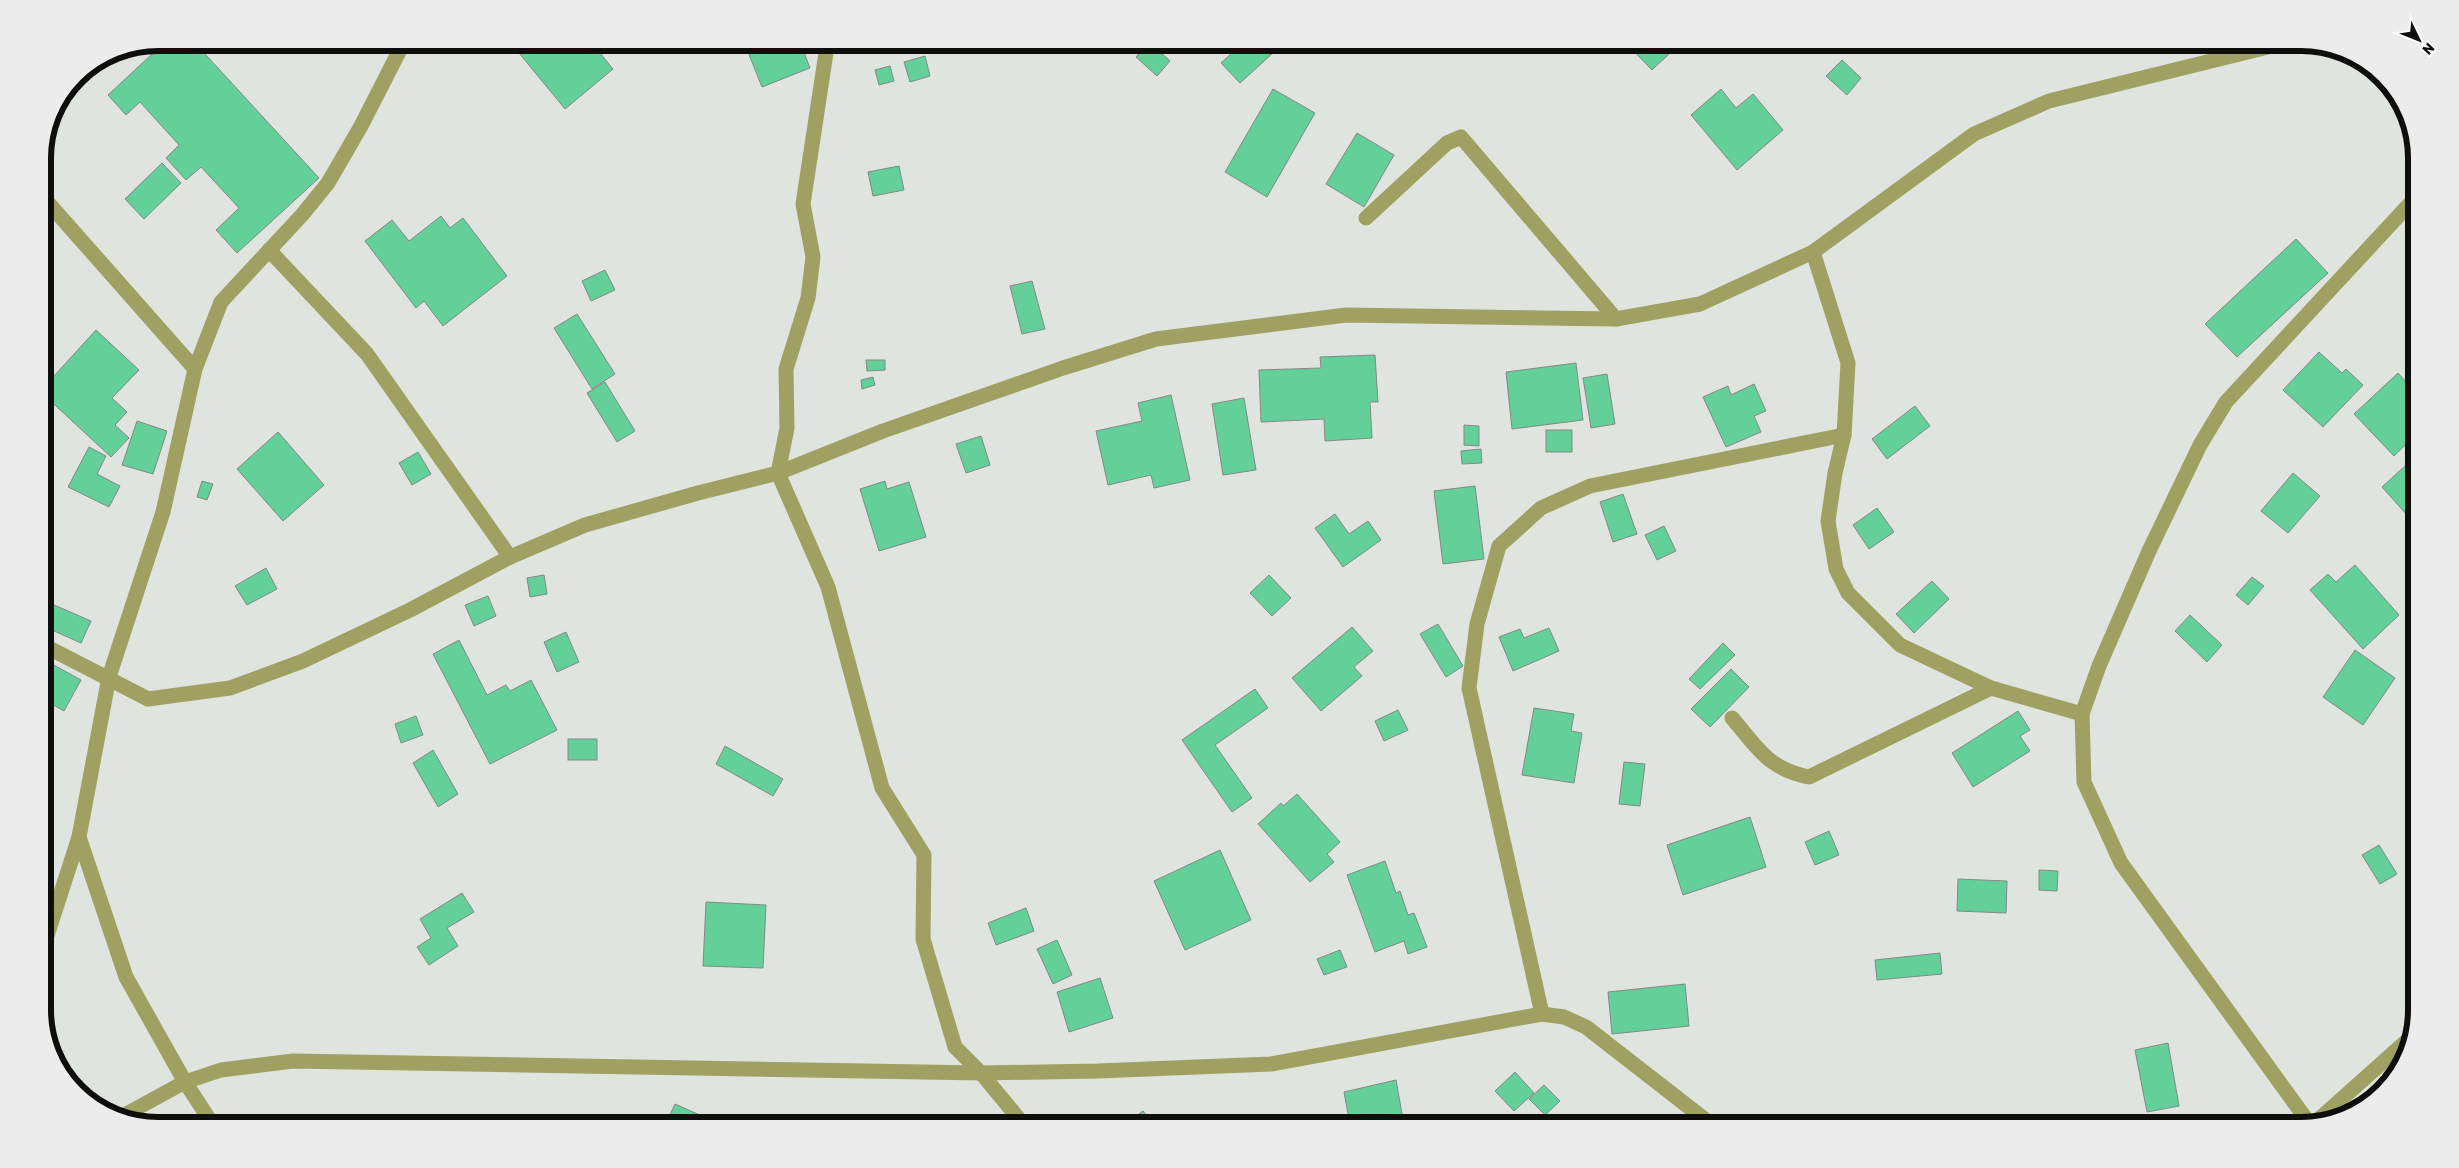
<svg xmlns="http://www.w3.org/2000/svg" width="2459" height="1168" font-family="Rubik,sans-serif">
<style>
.building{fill:#63cf99;stroke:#838985}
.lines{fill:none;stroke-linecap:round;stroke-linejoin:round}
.service{stroke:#9fa162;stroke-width:15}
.minor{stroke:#9fa162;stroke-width:15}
.rim{fill:none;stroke:#0e0f0d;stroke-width:6}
</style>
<rect width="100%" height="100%" fill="#e0e4de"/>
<g class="building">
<polygon points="165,42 194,42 319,178 237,253 216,230 239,208 201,167 186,180 166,158 179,145 140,102 126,115 108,95"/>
<polygon points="202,42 223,42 211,53"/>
<polygon points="510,42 603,42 596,48 613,69 565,109"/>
<polygon points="744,42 800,42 810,68 762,87"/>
<polygon points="1149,42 1170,61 1157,76 1136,57"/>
<polygon points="1223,42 1263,42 1273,53 1240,83 1221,63 1232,53"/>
<polygon points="1625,42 1658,42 1669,54 1652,70"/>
<polygon points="925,56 930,76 910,82 904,62"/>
<polygon points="1842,60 1861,78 1847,95 1826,76"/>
<polygon points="890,66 894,81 879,85 875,70"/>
<polygon points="1273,89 1315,113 1267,197 1225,172"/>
<polygon points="1721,89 1736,108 1753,94 1783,130 1737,170 1691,115"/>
<polygon points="1357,133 1394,155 1364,207 1326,184"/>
<polygon points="162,163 181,183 144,219 125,199"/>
<polygon points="899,166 904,190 873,196 868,172"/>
<polygon points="441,216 450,228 463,218 507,276 443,326 424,301 416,308 365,241 392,220 409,241"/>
<polygon points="2296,239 2328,273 2237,357 2205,324"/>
<polygon points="605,270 615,290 591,301 582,281"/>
<polygon points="1032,281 1045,329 1022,334 1010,286"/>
<polygon points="577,314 615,374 592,389 554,328"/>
<polygon points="96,330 139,370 112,398 127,412 115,425 129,438 111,457 43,394 43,388"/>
<polygon points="2319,352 2342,373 2346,369 2363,385 2323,427 2283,390"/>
<polygon points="1375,355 1378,402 1370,402 1372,438 1325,441 1324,419 1261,422 1259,370 1321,368 1320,357"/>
<polygon points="866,360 885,360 885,370 867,371"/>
<polygon points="1576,363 1583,420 1512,429 1506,372"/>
<polygon points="2398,373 2416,393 2416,435 2394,456 2354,414"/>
<polygon points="1607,374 1615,424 1591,428 1583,378"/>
<polygon points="873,377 875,385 862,389 861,380"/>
<polygon points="605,382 635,431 617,442 587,393"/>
<polygon points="1754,384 1766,411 1754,416 1761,432 1726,447 1703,397 1728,386 1731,395"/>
<polygon points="1171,395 1190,480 1154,488 1151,475 1108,485 1096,431 1142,421 1138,403"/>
<polygon points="1244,398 1256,470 1223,475 1212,404"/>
<polygon points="1915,406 1930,426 1887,459 1872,439"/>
<polygon points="137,421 167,431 153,474 122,465"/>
<polygon points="1464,425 1479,426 1479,446 1464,445"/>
<rect x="1546" y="430" width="26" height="22"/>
<polygon points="278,432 324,485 283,521 237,469"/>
<polygon points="981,436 990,465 966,473 956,444"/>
<polygon points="89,447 106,456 97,474 120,486 109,507 68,487"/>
<polygon points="1481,449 1482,463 1462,464 1461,451"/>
<polygon points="418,452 431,474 412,485 399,463"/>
<polygon points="2406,465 2412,472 2416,468 2416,525 2382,487"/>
<polygon points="2293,473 2320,496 2288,533 2261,511"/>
<polygon points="202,481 213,484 207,500 197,497"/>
<polygon points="885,481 887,489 909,482 926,537 879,551 860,489"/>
<polygon points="1475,486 1484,559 1443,564 1434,491"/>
<polygon points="1623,494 1637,534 1613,542 1600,502"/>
<polygon points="1877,508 1894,532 1869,549 1853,525"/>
<polygon points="1335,514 1349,534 1368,521 1381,540 1343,567 1315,528"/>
<polygon points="1664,526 1676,551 1657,560 1645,535"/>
<polygon points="2355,565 2399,615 2363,649 2310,590 2328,574 2336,582"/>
<polygon points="266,568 277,589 247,605 235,586"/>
<polygon points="544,575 547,594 530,597 527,578"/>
<polygon points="1269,575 1291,598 1272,616 1250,593"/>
<polygon points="2252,577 2264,586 2248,605 2236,595"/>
<polygon points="1932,581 1949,599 1914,633 1896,614"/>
<polygon points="488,596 496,616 474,626 465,605"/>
<polygon points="45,601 91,621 81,643 43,626 43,605"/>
<polygon points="2190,615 2222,645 2207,662 2175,631"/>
<polygon points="1438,624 1463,666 1446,677 1420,634"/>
<polygon points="1352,627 1373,651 1354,667 1362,676 1321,711 1292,678"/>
<polygon points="1549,628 1559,651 1513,671 1499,637 1520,629 1524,638"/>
<polygon points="566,632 579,662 557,672 544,642"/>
<polygon points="459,640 487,695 506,685 510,691 531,680 557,730 490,764 433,654"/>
<polygon points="1723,643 1735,655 1700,689 1689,679"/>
<polygon points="2355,650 2395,678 2363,725 2323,697"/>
<polygon points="43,659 81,680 64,711 48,702 43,711"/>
<polygon points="1731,669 1749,687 1710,727 1691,709"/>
<polygon points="1255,689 1268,708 1215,745 1252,798 1232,812 1182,740"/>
<polygon points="1534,708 1574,714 1571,731 1582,733 1574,783 1522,775"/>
<polygon points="1398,710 1408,730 1384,741 1375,721"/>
<polygon points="2018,711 2030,730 2020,736 2030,751 1973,787 1952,753"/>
<polygon points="416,716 423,735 401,743 395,724"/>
<rect x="568" y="739" width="29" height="21"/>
<polygon points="725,746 783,779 773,796 716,764"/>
<polygon points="433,750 458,794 438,807 413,763"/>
<polygon points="1624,762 1645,764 1640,806 1619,804"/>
<polygon points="1297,794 1340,842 1327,854 1334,862 1310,882 1258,824 1281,803 1283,806"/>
<polygon points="1750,817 1766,867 1683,895 1667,845"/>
<polygon points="1829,831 1839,855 1815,865 1805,842"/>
<polygon points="2379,845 2397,874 2380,884 2362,855"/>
<polygon points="1220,850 1251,920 1185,950 1154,881"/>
<polygon points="1385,861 1396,893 1400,891 1408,915 1414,913 1427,947 1408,954 1404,941 1375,952 1347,875"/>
<polygon points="2039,870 2058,871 2057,891 2039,890"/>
<polygon points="1958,879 2007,881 2006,913 1957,911"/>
<polygon points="462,893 474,912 447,928 458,946 429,965 417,947 431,938 420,919"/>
<polygon points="706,902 766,905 763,968 703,966"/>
<polygon points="1026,908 1034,931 996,945 988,923"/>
<polygon points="1057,940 1072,975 1053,984 1037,949"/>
<polygon points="1340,950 1347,967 1324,975 1317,959"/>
<polygon points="1940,953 1942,974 1877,980 1875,960"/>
<polygon points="1100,978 1113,1018 1069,1032 1057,992"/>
<polygon points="1685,984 1689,1026 1612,1034 1608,992"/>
<polygon points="2168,1043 2179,1106 2147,1112 2135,1050"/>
<polygon points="1515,1072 1534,1093 1514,1111 1495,1091"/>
<polygon points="1396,1080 1404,1125 1350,1125 1344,1092"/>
<polygon points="1544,1085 1560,1101 1545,1115 1529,1099"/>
<polygon points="675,1104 720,1124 719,1125 665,1125"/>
<polygon points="1143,1111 1154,1125 1124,1125"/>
<polygon points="1495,1115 1504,1125 1483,1125"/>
</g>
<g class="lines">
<polyline class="service" points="1366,218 1447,143 1461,137 1616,319"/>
<g class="minor">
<polyline points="822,42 826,53 803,204 813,257 808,298 786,369 787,428 778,473 828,587 882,788 924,855 923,939 955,1047 981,1073 1024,1125"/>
<polyline points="43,197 195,369"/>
<polyline points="269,250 367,354 510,557"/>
<polyline points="1813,252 1848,363 1844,435 1835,473 1828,521 1836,569 1848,593 1900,645 1991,688 2082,714"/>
<polyline points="43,645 148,699 230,688 303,661 410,610 510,557 585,525 698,493 778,473 883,431 1063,368 1156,339 1346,315 1616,319 1700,304 1813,252 1974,134 2049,101 2288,42"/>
<path d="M1732 718C1758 748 1768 769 1809 777L1991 688"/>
<polyline points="43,948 79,837"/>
<polyline points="1542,1014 1469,688 1477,624 1499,546 1541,508 1590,486 1844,435"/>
<polyline points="119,1118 185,1082 221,1070 293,1061 981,1073 1098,1071 1271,1064 1542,1014 1564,1017 1586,1027 1712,1125"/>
<polyline points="2318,1120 2411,1037"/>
<polyline points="2309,1123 2121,863 2084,782 2082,714 2099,666 2149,551 2200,445 2226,402 2416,197"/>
<polyline points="213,1125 185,1082 126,977 79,837 109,677 163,512 195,369 221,302 302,215 328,183 361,126 404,42"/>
</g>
</g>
<path d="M0 0H2459V1168H0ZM158 51H2301A107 107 0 0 1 2408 158V1010A107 107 0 0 1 2301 1117H158A107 107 0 0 1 51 1010V158A107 107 0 0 1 158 51Z" fill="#ececec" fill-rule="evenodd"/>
<path class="rim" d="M158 51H2301A107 107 0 0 1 2408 158V1010A107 107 0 0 1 2301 1117H158A107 107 0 0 1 51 1010V158A107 107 0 0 1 158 51Z"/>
<g transform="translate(2419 40) rotate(133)" stroke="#ffffff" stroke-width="4" paint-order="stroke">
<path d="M0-4L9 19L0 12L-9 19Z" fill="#0e0f0d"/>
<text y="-8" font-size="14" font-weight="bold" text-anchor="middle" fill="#0e0f0d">N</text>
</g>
</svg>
